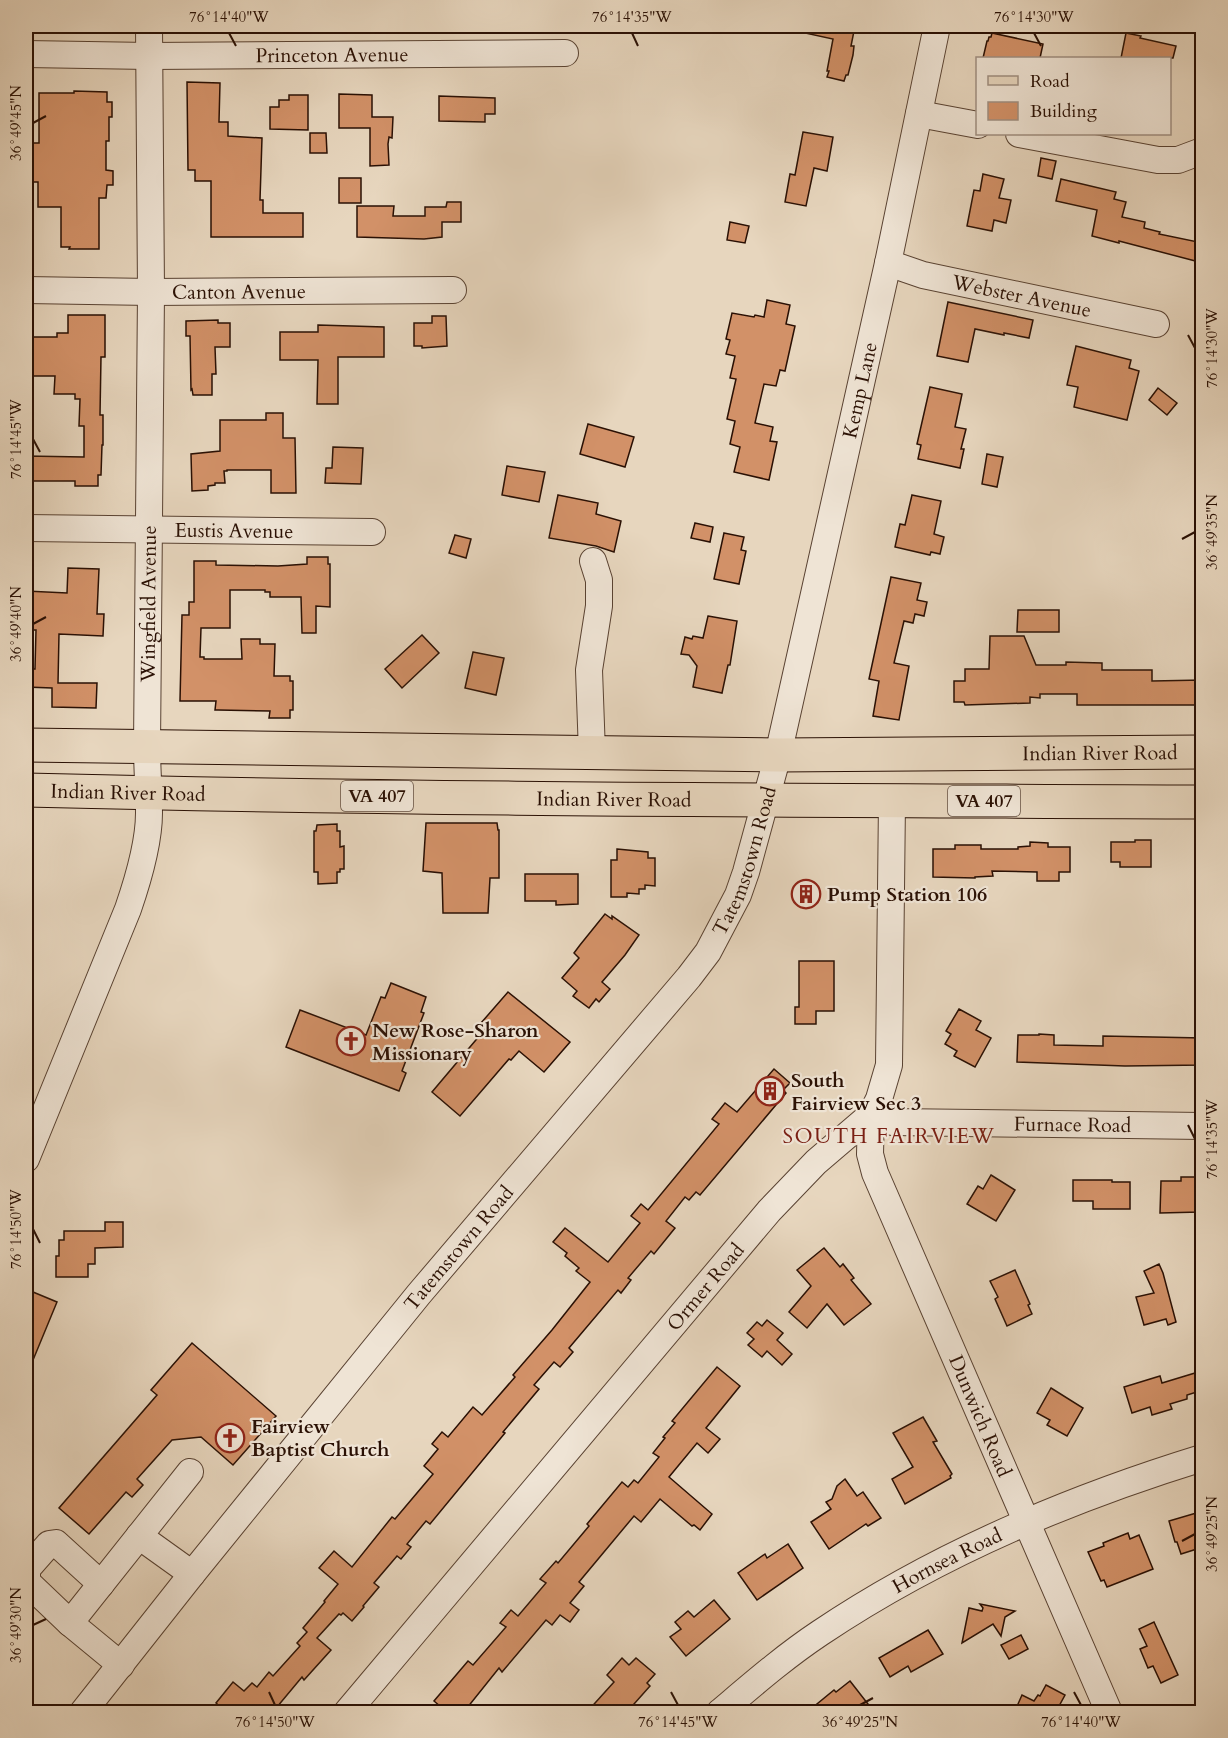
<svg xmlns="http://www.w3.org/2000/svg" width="1228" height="1738" font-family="Cardo,serif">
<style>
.building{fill:#d29168;stroke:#2a1004;stroke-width:1.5}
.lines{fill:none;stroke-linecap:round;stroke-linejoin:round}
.minor-casing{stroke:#594232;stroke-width:28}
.major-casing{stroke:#2a1004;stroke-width:35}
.minor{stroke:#efe4d5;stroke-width:26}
.major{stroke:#e7d6be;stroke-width:33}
.ticks{fill:none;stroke:#2a1004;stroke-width:2}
.labels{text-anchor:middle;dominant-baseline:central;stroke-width:4.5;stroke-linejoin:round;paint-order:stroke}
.shield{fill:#efe4d5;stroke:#655043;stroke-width:1.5}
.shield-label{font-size:18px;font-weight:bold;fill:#2a1004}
.street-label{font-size:20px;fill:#2a1004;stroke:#efe4d5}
.poi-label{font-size:20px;font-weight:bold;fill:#2a1004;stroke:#efe4d5;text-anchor:start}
.neighbourhood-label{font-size:21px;letter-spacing:1.5px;fill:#7a1f14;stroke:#efe4d5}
.neatline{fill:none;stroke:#2a1004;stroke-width:2}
.ticks-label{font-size:15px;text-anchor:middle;fill:#2a1004}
</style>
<rect width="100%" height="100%" fill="#e7d6be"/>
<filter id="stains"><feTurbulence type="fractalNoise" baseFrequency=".00333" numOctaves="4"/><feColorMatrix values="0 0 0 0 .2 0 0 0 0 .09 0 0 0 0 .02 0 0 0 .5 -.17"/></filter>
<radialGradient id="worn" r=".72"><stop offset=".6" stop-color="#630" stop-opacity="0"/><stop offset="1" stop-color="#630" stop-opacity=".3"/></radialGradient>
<g class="building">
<polygon points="806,26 855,26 851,46 854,46 853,55 848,75 846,75 844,81 827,77 829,71 827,71 833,39 805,33"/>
<polygon points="992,33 1043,44 1040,58 983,58 987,41 988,41 989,37 991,37"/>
<polygon points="1126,33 1141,36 1140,38 1176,46 1173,58 1121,58"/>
<polygon points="187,82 220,83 219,122 228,122 228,136 262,138 260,200 263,200 263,213 303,213 303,237 211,237 211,181 195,181 195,170 188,170"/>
<polygon points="74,91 107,92 107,102 112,102 112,117 109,117 109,141 106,141 106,170 113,171 113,185 107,185 106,198 99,198 99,249 69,249 70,247 61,247 61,207 38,207 38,182 26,182 26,143 39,143 39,93 74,93"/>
<polygon points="339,94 372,95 372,117 393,117 392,138 389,137 388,144 389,165 370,166 370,128 339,128"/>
<polygon points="289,95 308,95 308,130 270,129 270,107 279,107 279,100 289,100"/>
<polygon points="439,96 495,98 495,114 485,114 485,122 439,121"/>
<polygon points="803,132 833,137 827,171 814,168 806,206 785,202 790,174 795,175"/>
<polygon points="310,133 326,133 327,153 310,153"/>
<polygon points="1041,158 1056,161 1052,179 1038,176"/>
<polygon points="983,174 1004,179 999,198 1011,200 1006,223 994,220 992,231 967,226 974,190 980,191"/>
<rect x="339" y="178" width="22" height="25"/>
<polygon points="1061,179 1116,192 1114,199 1126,202 1122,217 1145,222 1144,228 1160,232 1159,234 1203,243 1203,263 1119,241 1119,243 1092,236 1097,210 1056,201"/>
<polygon points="447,202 461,202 461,222 442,222 442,237 424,239 357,237 357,206 394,206 393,216 425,216 425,207 446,207"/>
<polygon points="730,222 749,226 745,243 727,240"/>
<polygon points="767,300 790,305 786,324 795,326 785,371 780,370 776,386 764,384 755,423 773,427 770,441 777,442 769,480 734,472 740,447 730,444 735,421 727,419 736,379 730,378 735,356 726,354 730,340 726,339 732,313 754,317 755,315 764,317"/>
<polygon points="948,302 1033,320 1029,338 1004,333 1004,335 975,329 968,362 937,356"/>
<polygon points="68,315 105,315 105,357 101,357 100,415 103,415 103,445 102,445 101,475 98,475 98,486 75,486 75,481 26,481 26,456 84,457 84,426 79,426 80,399 75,399 75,394 54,394 55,376 32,376 33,337 57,337 57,333 68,333"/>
<polygon points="432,316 446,316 447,346 422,348 422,346 414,346 414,323 432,323"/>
<polygon points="218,320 218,323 230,323 230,347 215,347 216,374 212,374 212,395 193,395 192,389 191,390 190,336 186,336 186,321"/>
<polygon points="318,325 384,327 384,357 338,357 338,404 317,404 318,360 280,360 280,332 318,332"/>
<polygon points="1076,346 1131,360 1129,368 1139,371 1127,420 1074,407 1078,387 1067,385"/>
<polygon points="930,387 962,394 955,427 966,429 961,449 964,449 960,468 918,459 921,445 917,444"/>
<polygon points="1158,388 1177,403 1167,415 1149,400"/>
<polygon points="266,413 283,413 283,438 295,438 296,493 271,493 271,470 227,470 227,471 224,471 225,483 215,483 215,485 208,486 208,490 192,491 191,454 220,451 220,420 266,420"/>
<polygon points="588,424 634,437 625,467 580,454"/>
<polygon points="333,447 363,448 361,484 325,483 326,468 332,468"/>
<polygon points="987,454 1003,457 997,487 982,484"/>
<polygon points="507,466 545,472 539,502 502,495"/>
<polygon points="558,495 598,503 596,514 621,521 614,552 596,546 549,538"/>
<polygon points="912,495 941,501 934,534 944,537 940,554 931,552 930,555 895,547 900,524 905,525"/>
<polygon points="695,523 713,527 710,542 691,538"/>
<polygon points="724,533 744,537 741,550 746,551 739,584 714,579"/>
<polygon points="455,535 471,539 466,558 449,553"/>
<polygon points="307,557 328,557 328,564 330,564 330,607 316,606 316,633 302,633 301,597 270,597 270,592 265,592 265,590 230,590 230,628 201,628 200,657 204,657 204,659 242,659 241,639 260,639 260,644 275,644 274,676 290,676 290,681 293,681 293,710 290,710 290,718 269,718 270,711 218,710 215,710 216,701 180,701 182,615 189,615 189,602 194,602 194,561 216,561 216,565 278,566 307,564"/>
<polygon points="68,568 99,569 97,614 104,614 103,636 59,634 58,683 97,683 96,708 52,707 52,688 26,687 26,669 35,669 36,630 33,630 33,617 26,617 26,591 67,593"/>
<polygon points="891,577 921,583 917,600 927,602 924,616 915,614 913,623 904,621 894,663 909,666 899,720 873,716 879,681 869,679"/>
<polygon points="1018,610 1059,610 1059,632 1017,632"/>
<polygon points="708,616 737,621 730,665 728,665 722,693 693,687 697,666 689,655 681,654 685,637 692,639 693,636 703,638"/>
<polygon points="422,635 439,653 402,688 385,669"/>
<polygon points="990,636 1024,636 1036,665 1066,665 1066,662 1102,663 1102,670 1152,670 1152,681 1203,680 1203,705 1077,705 1077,694 1040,694 1040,698 1030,697 1030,703 965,705 964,702 954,702 954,681 965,681 965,669 989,669"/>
<polygon points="473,652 504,658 496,695 465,688"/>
<polygon points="426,823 497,823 498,830 499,830 499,878 490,878 488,913 443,913 442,873 423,871"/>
<polygon points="337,824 337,831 340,831 340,847 344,846 344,869 340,869 340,872 337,872 337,883 318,884 318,872 314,872 314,831 316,831 317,825"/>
<polygon points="1135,840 1151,840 1151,867 1120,867 1120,862 1111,862 1111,842 1135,842"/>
<polygon points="1030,842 1048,843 1048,847 1070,847 1070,872 1059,872 1059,881 1037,881 1037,872 992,871 993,876 975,877 975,878 933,877 933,849 955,849 955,845 981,845 981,849 1018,849 1018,847 1030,846"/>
<polygon points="617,849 648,852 648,858 655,858 655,886 645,885 645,889 639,889 639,894 627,893 627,897 611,897 611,860 617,860"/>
<polygon points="525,874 578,874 578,904 556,905 556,901 525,901"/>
<polygon points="605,914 612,919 612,916 639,935 625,955 602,982 610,989 599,1002 596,999 589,1008 573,996 577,991 562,978 579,958 574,953 580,945"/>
<polygon points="799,961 834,961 834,1011 816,1011 816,1024 795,1024 795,1007 799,1007"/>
<polygon points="391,983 426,997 421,1012 424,1013 402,1071 406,1073 399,1091 286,1047 300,1010 366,1035 381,997 385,998"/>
<polygon points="508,992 570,1042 544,1072 519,1051 511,1060 509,1059 460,1116 432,1092 486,1028 481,1023"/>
<polygon points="959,1009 981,1021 976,1030 991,1038 975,1067 954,1056 957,1051 945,1044 951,1034 946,1031"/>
<polygon points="1039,1034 1054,1035 1054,1045 1103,1046 1103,1036 1203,1038 1203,1065 1125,1066 1017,1062 1018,1035 1039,1035"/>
<polygon points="774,1069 790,1083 783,1090 786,1093 700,1195 696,1192 689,1200 685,1197 666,1221 675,1228 654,1254 651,1251 628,1278 631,1280 621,1293 618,1290 569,1348 573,1352 560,1367 554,1362 534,1385 539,1389 503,1432 505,1433 430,1524 426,1521 407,1544 411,1547 401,1559 397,1556 374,1583 379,1587 363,1606 364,1607 352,1621 343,1613 341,1615 339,1614 317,1638 331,1650 304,1680 302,1677 272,1713 228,1713 216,1703 233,1682 244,1691 252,1683 257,1687 269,1672 273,1676 300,1646 297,1643 307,1632 303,1628 325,1602 324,1601 338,1584 319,1568 334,1551 352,1567 392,1517 395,1519 433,1474 424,1466 438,1449 432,1444 442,1432 448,1437 473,1407 482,1415 515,1377 513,1375 552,1330 590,1282 576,1271 579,1268 565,1256 567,1253 553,1242 565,1228 608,1262 640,1223 631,1216 641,1204 648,1210 719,1124 712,1119 725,1103 737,1112"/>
<polygon points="991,1175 1015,1190 996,1221 967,1204 978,1186 983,1189"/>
<polygon points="1181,1177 1196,1177 1196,1181 1203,1183 1203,1210 1200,1210 1200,1212 1160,1213 1161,1181 1181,1181"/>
<polygon points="1073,1180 1112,1180 1112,1182 1130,1182 1130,1209 1093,1209 1093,1201 1073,1201"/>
<polygon points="105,1222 123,1222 123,1247 95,1248 95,1264 88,1264 88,1277 56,1277 56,1256 59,1256 59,1240 64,1240 64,1231 105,1231"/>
<polygon points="824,1248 840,1267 843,1264 854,1278 851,1280 871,1304 844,1325 827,1304 807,1328 789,1312 811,1286 797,1270"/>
<polygon points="1159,1264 1163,1273 1176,1322 1168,1325 1166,1319 1144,1325 1136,1297 1154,1293 1144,1271"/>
<polygon points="1015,1270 1030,1304 1028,1305 1032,1314 1007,1326 995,1299 998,1297 990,1281"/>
<polygon points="33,1292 57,1302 26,1377 26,1312"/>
<polygon points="767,1320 783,1333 777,1340 792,1354 782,1365 767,1351 762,1357 748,1345 754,1339 747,1333 757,1322 762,1326"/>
<polygon points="192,1343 276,1416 233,1465 201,1437 172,1440 137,1479 143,1485 132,1497 126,1492 89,1534 59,1508 157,1395 151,1390"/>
<polygon points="717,1367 740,1386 706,1428 720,1439 708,1453 697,1443 669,1477 712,1514 700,1530 694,1525 692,1526 660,1499 641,1522 634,1516 579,1582 584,1586 570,1603 579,1610 570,1622 560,1615 552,1625 546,1620 502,1672 499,1668 463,1713 448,1713 434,1701 468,1661 473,1665 506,1627 500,1623 511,1610 518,1616 546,1583 540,1579 556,1561 558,1563 589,1526 587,1524 622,1482 628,1487 634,1480 638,1483 659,1457 653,1453 665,1438 663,1437 675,1423 672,1421"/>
<polygon points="1195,1373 1200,1391 1187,1395 1187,1399 1170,1404 1172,1409 1152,1415 1150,1407 1132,1413 1124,1387 1160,1376 1162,1383"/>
<polygon points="1051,1388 1083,1408 1067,1436 1047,1425 1050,1420 1037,1413"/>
<polygon points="923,1417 937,1441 933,1442 952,1474 950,1476 951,1478 905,1504 892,1479 913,1467 893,1433"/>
<polygon points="845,1479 857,1496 863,1492 881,1518 868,1526 866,1524 829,1549 811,1522 831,1509 826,1502 832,1499 837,1486"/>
<polygon points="1203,1511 1203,1542 1198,1543 1200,1548 1181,1554 1177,1542 1175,1542 1169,1521"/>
<polygon points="1128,1533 1130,1539 1139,1535 1153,1569 1107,1587 1104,1580 1101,1581 1088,1552 1104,1546 1103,1543"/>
<polygon points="788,1544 803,1568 757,1600 738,1573 765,1554 767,1558"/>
<polygon points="714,1600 730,1619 686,1656 670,1637 681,1629 675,1622 688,1611 694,1617"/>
<polygon points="980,1604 1015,1611 1005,1617 1001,1636 993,1624 962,1643 969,1608 982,1611 983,1608"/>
<polygon points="1154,1622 1178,1675 1161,1683 1153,1666 1148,1668 1140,1649 1147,1646 1139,1629"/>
<polygon points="928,1630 943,1654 911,1672 908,1666 890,1677 879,1658"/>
<polygon points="1021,1635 1028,1649 1009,1659 1001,1645"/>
<polygon points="622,1658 629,1665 636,1658 655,1674 647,1683 650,1686 626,1713 586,1713 614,1682 607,1675"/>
<polygon points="850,1681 875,1713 806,1713 834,1690 836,1692"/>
<polygon points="1046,1685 1065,1695 1058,1708 1065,1713 1014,1713 1022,1695 1034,1701 1038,1695 1040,1696"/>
</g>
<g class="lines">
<g class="minor-casing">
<g id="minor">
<path id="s1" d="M26 54 149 56 565 53"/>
<polyline points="919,114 978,125"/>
<polyline points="1019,134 1158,160 1178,160 1202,151"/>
<path id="s2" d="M888 263 923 275 1156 324"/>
<path id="s3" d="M26 290 151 292 453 290"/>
<path id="s4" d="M26 528 372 532"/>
<polyline points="592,753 589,670 599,606 599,580 593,561"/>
<path id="s5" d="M26 1159 128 909C138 880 149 843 149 813 149 791 147 769 147 747L151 292 149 26"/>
<polyline points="139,1536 192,1574"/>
<polyline points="70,1623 27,1582 27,1569 49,1544 56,1543 101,1584"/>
<polyline points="121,1665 70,1623 190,1472"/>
<path id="s6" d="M83 1712 192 1574 419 1294 689 977 708 952 738 895 746 872 778 755 888 263 937 26"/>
<path id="s7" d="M347 1712 769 1211 816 1162 871 1115 879 1099 889 1065 892 801"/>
<path id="s8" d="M720 1712C752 1685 784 1657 820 1633 936 1555 1069 1499 1202 1458"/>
<path id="s9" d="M1109 1712 875 1173 870 1154 871 1115 892 1122 1202 1126"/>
</g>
</g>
<g class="major-casing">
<g id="major">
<path id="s10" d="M26 745 778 755 1202 752"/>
<path id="s11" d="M26 790C418 800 810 800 1202 802"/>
</g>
</g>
<use href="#minor" class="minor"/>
<use href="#major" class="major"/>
</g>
<path class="ticks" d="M229 33 236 46M632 33 638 46M1034 33 1041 46M33 123 46 116M1188 335 1195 348M33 439 40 452M1182 539 1195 532M33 624 46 617M1188 1125 1195 1139M33 1229 40 1243M1182 1541 1195 1534M33 1625 46 1619M269 1692 275 1705M671 1692 678 1705M1074 1692 1081 1705M860 1705 873 1698"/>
<defs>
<g id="building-ring" transform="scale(1.5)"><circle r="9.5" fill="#efe4d5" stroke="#8f2418" stroke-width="1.5"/><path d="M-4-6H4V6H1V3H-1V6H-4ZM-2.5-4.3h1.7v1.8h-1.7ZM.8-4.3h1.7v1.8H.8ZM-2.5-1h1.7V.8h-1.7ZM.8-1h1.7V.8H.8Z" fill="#8f2418"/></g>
<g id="church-ring" transform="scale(1.5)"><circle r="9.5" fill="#efe4d5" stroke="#8f2418" stroke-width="1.5"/><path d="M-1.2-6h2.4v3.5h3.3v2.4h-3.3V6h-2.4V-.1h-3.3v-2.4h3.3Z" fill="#8f2418"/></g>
</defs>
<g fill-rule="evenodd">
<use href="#building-ring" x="806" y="894"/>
<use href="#church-ring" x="351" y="1041"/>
<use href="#building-ring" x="770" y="1091"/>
<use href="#church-ring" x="230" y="1438"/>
</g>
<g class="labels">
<g class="shield">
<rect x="341" y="781" width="72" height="30" rx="4.5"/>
<rect x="948" y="786" width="72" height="30" rx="4.5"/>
</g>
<g class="shield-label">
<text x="377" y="796">VA 407</text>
<text x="984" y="801">VA 407</text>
</g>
<g class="street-label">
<text stroke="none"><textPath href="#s1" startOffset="306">Princeton Avenue</textPath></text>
<text stroke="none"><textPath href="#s3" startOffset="213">Canton Avenue</textPath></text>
<text stroke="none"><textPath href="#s2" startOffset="138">Webster Avenue</textPath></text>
<text stroke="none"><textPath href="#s6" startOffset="1568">Kemp Lane</textPath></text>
<text stroke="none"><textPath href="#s4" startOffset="208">Eustis Avenue</textPath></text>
<text stroke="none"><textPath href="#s5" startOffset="578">Wingfield Avenue</textPath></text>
<text stroke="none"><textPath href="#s10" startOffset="1074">Indian River Road</textPath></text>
<text stroke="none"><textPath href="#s11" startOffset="102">Indian River Road</textPath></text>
<text stroke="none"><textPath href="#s11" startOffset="588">Indian River Road</textPath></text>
<text stroke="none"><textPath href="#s6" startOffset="1083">Tatemstown Road</textPath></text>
<text stroke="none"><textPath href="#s9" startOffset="849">Furnace Road</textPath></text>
<text stroke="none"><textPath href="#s6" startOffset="597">Tatemstown Road</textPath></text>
<text stroke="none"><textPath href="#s7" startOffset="556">Ormer Road</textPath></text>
<text transform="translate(980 1416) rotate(67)">Dunwich Road</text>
<text stroke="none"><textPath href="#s8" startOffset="274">Hornsea Road</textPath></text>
</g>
<g class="poi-label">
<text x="827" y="894">Pump Station 106</text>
<text x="372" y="1030">New Rose-Sharon<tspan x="372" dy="23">Missionary</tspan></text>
<text x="791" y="1080">South<tspan x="791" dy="23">Fairview Sec 3</tspan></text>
<text x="251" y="1426">Fairview<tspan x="251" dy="23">Baptist Church</tspan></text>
</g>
<g class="neighbourhood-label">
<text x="889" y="1136">SOUTH FAIRVIEW</text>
</g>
</g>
<rect width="1228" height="1738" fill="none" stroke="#e7d6be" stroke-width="66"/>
<rect x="976" y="57" width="195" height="78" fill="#efe4d5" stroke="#a08f81" stroke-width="1.5"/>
<rect x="988" y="76" width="30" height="9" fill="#e7d6be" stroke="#a08f81" stroke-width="1.5"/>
<text x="1030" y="87" font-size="18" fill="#2a1004">Road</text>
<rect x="988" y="102" width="30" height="18" fill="#d29168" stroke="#a08f81" stroke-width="1.5"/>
<text x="1030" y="117" font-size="18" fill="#2a1004">Building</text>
<rect x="33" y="33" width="1162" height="1672" class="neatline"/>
<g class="ticks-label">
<text x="229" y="22">76°14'40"W</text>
<text x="632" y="22">76°14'35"W</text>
<text x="1034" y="22">76°14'30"W</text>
<text transform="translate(16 123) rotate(-90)" y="5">36°49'45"N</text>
<text transform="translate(1212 348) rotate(-90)" y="5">76°14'30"W</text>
<text transform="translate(16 439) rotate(-90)" y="5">76°14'45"W</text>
<text transform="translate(1212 532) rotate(-90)" y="5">36°49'35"N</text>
<text transform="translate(16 624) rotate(-90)" y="5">36°49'40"N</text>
<text transform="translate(1212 1139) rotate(-90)" y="5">76°14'35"W</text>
<text transform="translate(16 1229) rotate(-90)" y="5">76°14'50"W</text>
<text transform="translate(1212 1534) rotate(-90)" y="5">36°49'25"N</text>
<text transform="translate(16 1625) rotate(-90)" y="5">36°49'30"N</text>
<text x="275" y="1727">76°14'50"W</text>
<text x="678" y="1727">76°14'45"W</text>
<text x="860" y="1727">36°49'25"N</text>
<text x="1081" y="1727">76°14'40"W</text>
</g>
<rect width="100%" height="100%" filter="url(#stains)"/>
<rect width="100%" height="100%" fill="url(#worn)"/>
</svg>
